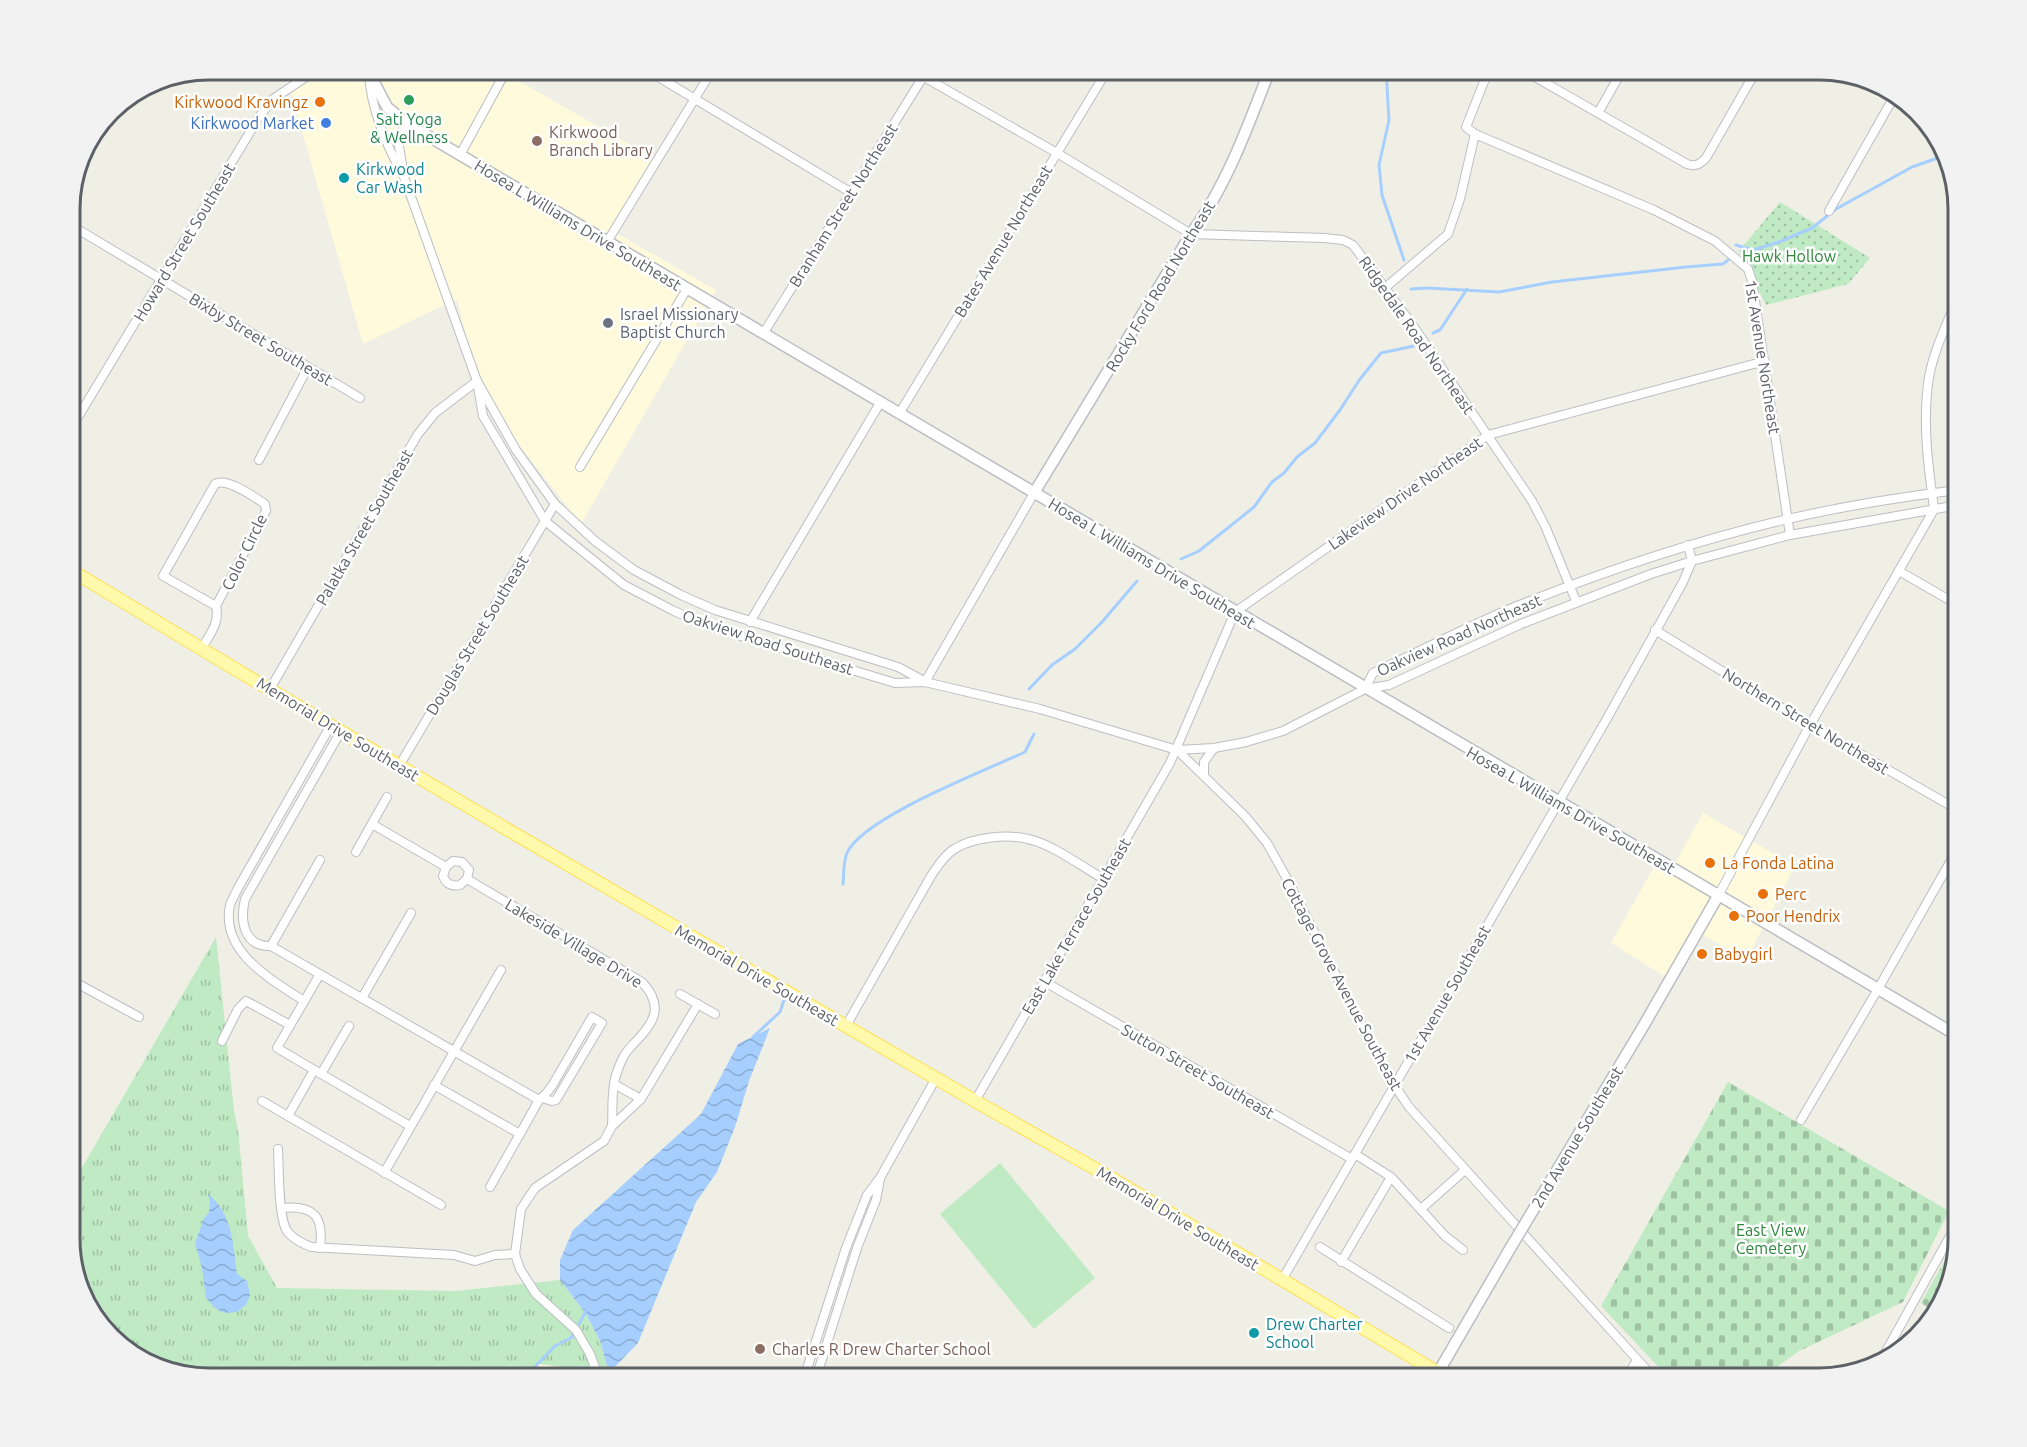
<svg xmlns="http://www.w3.org/2000/svg" width="2027" height="1447" font-family="Ubuntu,sans-serif">
<style>
.commercial{fill:#fffadb}
.grass{fill:url(#grass-tufts)}
.cemetery{fill:url(#cemetery-stones)}
.park{fill:url(#park-dots)}
.pitch{fill:#bfeac3}
.water{fill:url(#water-waves)}
.lines{fill:none;stroke-linecap:round;stroke-linejoin:round}
.stream{stroke:#a6cfff;stroke-width:3}
.street-casing{stroke:#bcbec5;stroke-width:10}
.secondary-casing{stroke:#babdc4;stroke-width:13}
.primary-casing{stroke:#ffdf4f;stroke-width:14}
.street{stroke:#fff;stroke-width:8}
.secondary{stroke:#fff;stroke-width:10}
.primary{stroke:#fffaab;stroke-width:12}
.secondary-bridge-casing{stroke:#babdc4;stroke-width:13;stroke-linecap:butt}
.secondary-bridge{stroke:#fff;stroke-width:10}
.leisure-dot{fill:#2e9e5b;stroke:#fff;stroke-width:2}
.food-dot{fill:#e8710a;stroke:#fff;stroke-width:2}
.shop-dot{fill:#3f7fe0;stroke:#fff;stroke-width:2}
.education-dot{fill:#8d6e63;stroke:#fff;stroke-width:2}
.culture-dot{fill:#0f9aa8;stroke:#fff;stroke-width:2}
.worship-dot{fill:#6b7280;stroke:#fff;stroke-width:2}
.labels{text-anchor:middle;dominant-baseline:central;stroke-width:5;stroke-linejoin:round;paint-order:stroke}
.food-label{font-size:16px;fill:#c56008;stroke:#fff;text-anchor:start}
.leisure-label{font-size:16px;fill:#27864d;stroke:#fff}
.shop-label{font-size:16px;fill:#366cbe;stroke:#fff;text-anchor:end}
.education-label{font-size:16px;fill:#785e54;stroke:#fff;text-anchor:start}
.culture-label{font-size:16px;fill:#0d838f;stroke:#fff;text-anchor:start}
.street-label{font-size:16px;fill:#5c6067;stroke:#fff}
.park-label{font-size:16px;fill:#2d863a;stroke:#fff}
.worship-label{font-size:16px;fill:#5b616d;stroke:#fff;text-anchor:start}
.rim{fill:none;stroke:#5c6067;stroke-width:3}
</style>
<defs>
<pattern id="grass-tufts" width="24" height="20" patternUnits="userSpaceOnUse" patternTransform="scale(1.5)"><rect width="24" height="20" fill="#bfeac3"/><path d="M3 7l-1-3M5 7V3M7 7l1-3M15 17l-1-3M17 17v-4M19 17l1-3" fill="none" stroke="#9ec1a2"/></pattern>
<pattern id="cemetery-stones" width="16" height="16" patternUnits="userSpaceOnUse" patternTransform="scale(1.5)"><rect width="16" height="16" fill="#bfeac3"/><path d="M2 7V4a2 2 0 0 1 4 0v3zM10 15v-3a2 2 0 0 1 4 0v3z" fill="#9ec1a2"/></pattern>
<pattern id="park-dots" width="8" height="8" patternUnits="userSpaceOnUse" patternTransform="scale(1.5)"><rect width="8" height="8" fill="#bfeac3"/><path d="M2 2h.1M6 6h.1" fill="none" stroke="#9ec1a2" stroke-width="1.8" stroke-linecap="round"/></pattern>
<pattern id="water-waves" width="16" height="10" patternUnits="userSpaceOnUse" patternTransform="scale(1.5)"><rect width="16" height="10" fill="#a6cfff"/><path d="M0 5q4-4 8 0t8 0" fill="none" stroke="#8aabd2"/></pattern>
</defs>
<rect width="100%" height="100%" fill="#f0efe5"/>
<g class="commercial">
<polygon points="282,69 509,69 512,77 660,162 616,233 716,290 581,524 481,397 457,299 363,344 289,86"/>
<polygon points="1703,813 1795,866 1746,960 1696,931 1669,979 1611,943 1658,860 1673,867"/>
<polygon points="539,1364 609,1373 611,1378 527,1378"/>
</g>
<polygon class="grass" points="216,937 234,1111 238,1129 248,1236 277,1288 455,1291 560,1280 586,1314 600,1341 609,1373 539,1364 527,1378 208,1378 124,1349 84,1301 69,1247 69,1190"/>
<g class="cemetery">
<polygon points="1728,1082 1949,1211 1903,1302 1799,1351 1762,1378 1669,1378 1601,1306"/>
<polygon points="1958,1237 1958,1239 1934,1311 1921,1303"/>
</g>
<polygon class="park" points="1780,202 1870,258 1848,284 1766,305 1739,251"/>
<polygon class="pitch" points="1000,1163 1095,1278 1034,1329 940,1214"/>
<g class="water">
<polygon points="770,1028 749,1081 735,1127 717,1172 696,1202 638,1343 609,1373 600,1341 586,1314 560,1280 560,1260 573,1230 701,1114 738,1044"/>
<path d="M208 1194C233 1214 233 1245 237 1274L247 1281 250 1295 246 1305 237 1312 224 1313 215 1308 206 1298 202 1268 195 1244 203 1220 209 1212 210 1203Z"/>
</g>
<g class="lines">
<g class="stream">
<polyline points="1386,69 1389,120 1379,165 1382,195 1404,260"/>
<polyline points="1736,245 1753,250 1779,242 1812,228 1836,209 1912,167 1946,155"/>
<polyline points="1411,289 1427,288 1499,292 1552,282 1686,267 1723,264 1728,260"/>
<polyline points="1433,333 1440,330 1467,289"/>
<polyline points="1181,559 1199,551 1254,507 1272,482 1284,473 1297,457 1315,443 1340,410 1360,379 1381,353 1414,346"/>
<polyline points="1029,689 1052,665 1075,649 1102,622 1137,581"/>
<path d="M843 884C844 874 843 862 847 853 863 817 987 770 1025 752L1034 734"/>
<polyline points="753,1037 780,1012 784,1000"/>
<polyline points="463,1378 472,1369 513,1377 526,1376 555,1346 571,1338 586,1311"/>
</g>
<g class="street-casing">
<g id="street">
<polyline points="645,69 850,192"/>
<polyline points="910,69 1057,153 1191,234 1324,238 1343,240 1353,245 1414,327 1532,501 1546,528 1576,601"/>
<path d="M1521 69 1687 164C1696 167 1700 164 1706 158L1757 69"/>
<path d="M369 76C372 111 387 147 404 177L477 381 516 450 555 504 595 541 634 570 681 595 715 610 898 667 924 681"/>
<polyline points="1598,113 1623,69"/>
<polyline points="1475,134 1654,210 1715,241 1748,269 1752,281 1790,535"/>
<polyline points="460,155 507,69"/>
<polyline points="403,170 398,140 406,123"/>
<polyline points="1829,211 1895,95"/>
<polyline points="69,224 360,398"/>
<polyline points="607,242 713,69"/>
<polyline points="1386,287 1448,234 1460,199 1475,134 1466,127 1489,69"/>
<polyline points="763,334 923,77"/>
<polyline points="477,381 483,416 545,521 624,585 672,610 708,626 895,683 925,682 1040,709 1177,750 1214,748 1246,742 1283,731 1365,689 1389,685 1521,624 1651,574 1692,561 1790,535 1958,505"/>
<polyline points="899,414 1108,69"/>
<polyline points="69,432 259,117 273,99 318,69"/>
<polyline points="259,460 308,367"/>
<polyline points="580,467 687,289"/>
<polyline points="1899,571 1958,605"/>
<polyline points="750,622 880,403"/>
<polyline points="1655,630 1810,725 1958,810"/>
<path d="M202 648C210 634 220 623 216 606L266 511 265 504C254 497 227 477 215 484L163 576 216 606"/>
<polyline points="925,682 1034,493"/>
<polyline points="270,689 418,434 435,413 477,381"/>
<path d="M1365 689 1373 673C1421 651 1468 626 1517 606 1605 571 1696 540 1788 519 1844 506 1901 497 1958 490"/>
<path d="M341 731 245 899C240 920 243 947 271 946L539 1100 490 1187"/>
<polyline points="1177,750 1245,816 1267,843 1286,877 1385,1071 1409,1107 1654,1378"/>
<polyline points="399,766 555,504"/>
<polyline points="1204,776 1204,762 1214,748"/>
<path d="M372 824 446 867 453 861 462 862 469 870 467 879 642 982C669 1011 648 1028 628 1050 622 1057 619 1066 616 1075 611 1090 613 1110 612 1126"/>
<polyline points="356,852 387,797"/>
<path d="M446 867 443 876C446 884 452 887 460 885L467 879"/>
<path d="M1718 896 1810 725 1932 513 1934 508C1928 466 1922 420 1929 377 1934 350 1947 323 1958 298"/>
<polyline points="271,946 320,860"/>
<polyline points="320,974 277,1048 410,1126"/>
<polyline points="69,979 139,1017"/>
<polyline points="1045,982 1352,1159"/>
<polyline points="680,994 715,1014"/>
<polyline points="362,998 411,913"/>
<path d="M304 1001C272 980 220 952 230 905 232 899 236 893 238 888L331 725"/>
<path d="M846 1026 931 876C938 866 945 854 956 848 975 837 1007 834 1028 839 1052 844 1081 866 1102 878"/>
<polyline points="222,1041 238,1009 246,1001 290,1025"/>
<polyline points="321,1074 349,1026"/>
<polyline points="614,1084 641,1099"/>
<polyline points="434,1085 520,1134"/>
<path d="M539 1100C544 1096 548 1092 552 1086L592 1017 602 1023 556 1100 552 1101 542 1098"/>
<polyline points="262,1101 441,1205"/>
<polyline points="975,1101 1170,763 1235,612 1488,435 1765,361"/>
<polyline points="288,1116 314,1070"/>
<polyline points="1801,1120 1878,989 1958,848"/>
<path d="M278 1149C279 1167 278 1217 287 1231 293 1239 302 1243 311 1247L454 1255 475 1261 495 1255 515 1254"/>
<polyline points="1355,1154 1391,1177 1445,1236 1463,1250"/>
<polyline points="384,1173 501,970"/>
<path d="M282 1208C314 1205 324 1216 320 1248"/>
<polyline points="1421,1209 1465,1170"/>
<polyline points="1320,1247 1449,1328"/>
<polyline points="1341,1262 1391,1177"/>
<polyline points="1282,1280 1605,722 1683,582 1692,561 1688,545"/>
<polyline points="1879,1364 1958,1222"/>
<polyline points="599,1378 590,1354 576,1330 536,1294 520,1269 515,1254 521,1209 535,1188 604,1141 612,1126 641,1099 698,1004"/>
<polyline points="804,1378 846,1248 867,1195 880,1178 936,1078"/>
<polyline points="816,1378 857,1248 876,1200 880,1179"/>
<polyline points="1626,1378 1637,1360"/>
</g>
</g>
<g class="secondary-casing">
<g id="secondary">
<polyline points="367,69 387,107 406,123 1958,1036"/>
<path d="M1034 493 1191 234C1226 187 1249 124 1270 69"/>
<polyline points="1529,1217 1644,1025 1718,896"/>
<polyline points="1435,1378 1511,1247"/>
</g>
</g>
<g class="primary-casing">
<polyline id="primary" points="69,569 235,669 503,827 975,1101 1108,1176 1447,1378"/>
</g>
<use href="#street" class="street"/>
<use href="#secondary" class="secondary"/>
<use href="#primary" class="primary"/>
<g class="secondary-bridge-casing">
<polyline id="secondary-bridge" points="1511,1247 1529,1217"/>
</g>
<use href="#secondary-bridge" class="secondary-bridge"/>
</g>
<circle class="leisure-dot" cx="409" cy="100" r="6"/>
<g class="food-dot">
<circle cx="320" cy="102" r="6"/>
<circle cx="1710" cy="863" r="6"/>
<circle cx="1763" cy="894" r="6"/>
<circle cx="1734" cy="916" r="6"/>
<circle cx="1702" cy="954" r="6"/>
</g>
<circle class="shop-dot" cx="326" cy="123" r="6"/>
<g class="education-dot">
<circle cx="537" cy="141" r="6"/>
<circle cx="760" cy="1349" r="6"/>
</g>
<g class="culture-dot">
<circle cx="344" cy="178" r="6"/>
<circle cx="1254" cy="1333" r="6"/>
</g>
<circle class="worship-dot" cx="608" cy="323" r="6"/>
<g class="labels">
<g class="food-label">
<text x="308" y="102" text-anchor="end">Kirkwood Kravingz</text>
<text x="1722" y="863">La Fonda Latina</text>
<text x="1775" y="894">Perc</text>
<text x="1746" y="916">Poor Hendrix</text>
<text x="1714" y="954">Babygirl</text>
</g>
<g class="leisure-label">
<text x="409" y="119">Sati Yoga<tspan x="409" dy="18">&amp; Wellness</tspan></text>
</g>
<g class="shop-label">
<text x="314" y="123">Kirkwood Market</text>
</g>
<g class="education-label">
<text x="549" y="132">Kirkwood<tspan x="549" dy="18">Branch Library</tspan></text>
<text x="772" y="1349">Charles R Drew Charter School</text>
</g>
<g class="culture-label">
<text x="356" y="169">Kirkwood<tspan x="356" dy="18">Car Wash</tspan></text>
<text x="1266" y="1324">Drew Charter<tspan x="1266" dy="18">School</tspan></text>
</g>
<g class="street-label">
<text transform="translate(843 205) rotate(-58)">Branham Street Northeast</text>
<text transform="translate(578 225) rotate(31)">Hosea L Williams Drive Southeast</text>
<text transform="translate(1003 241) rotate(-59)">Bates Avenue Northeast</text>
<text transform="translate(184 242) rotate(-59)">Howard Street Southeast</text>
<text transform="translate(1160 286) rotate(-59)">Rocky Ford Road Northeast</text>
<text transform="translate(1417 335) rotate(55)">Ridgedale Road Northeast</text>
<text transform="translate(261 339) rotate(31)">Bixby Street Southeast</text>
<text transform="translate(1763 357) rotate(81)">1st Avenue Northeast</text>
<text transform="translate(1405 493) rotate(-35)">Lakeview Drive Northeast</text>
<text transform="translate(364 527) rotate(-60)">Palatka Street Southeast</text>
<text transform="translate(244 552) rotate(-64)">Color Circle</text>
<text transform="translate(1152 563) rotate(31)">Hosea L Williams Drive Southeast</text>
<text transform="translate(477 635) rotate(-59)">Douglas Street Southeast</text>
<text transform="translate(1459 635) rotate(-24)">Oakview Road Northeast</text>
<text transform="translate(768 642) rotate(18)">Oakview Road Southeast</text>
<text transform="translate(1806 721) rotate(31)">Northern Street Northeast</text>
<text transform="translate(338 729) rotate(31)">Memorial Drive Southeast</text>
<text transform="translate(1571 810) rotate(30)">Hosea L Williams Drive Southeast</text>
<text transform="translate(1076 926) rotate(-60)">East Lake Terrace Southeast</text>
<text transform="translate(574 943) rotate(31)">Lakeside Village Drive</text>
<text transform="translate(757 975) rotate(30)">Memorial Drive Southeast</text>
<text transform="translate(1342 984) rotate(62)">Cottage Grove Avenue Southeast</text>
<text transform="translate(1447 994) rotate(-60)">1st Avenue Southeast</text>
<text transform="translate(1198 1071) rotate(30)">Sutton Street Southeast</text>
<text transform="translate(1577 1137) rotate(-59)">2nd Avenue Southeast</text>
<text transform="translate(1178 1218) rotate(31)">Memorial Drive Southeast</text>
</g>
<g class="park-label">
<text x="1789" y="256">Hawk Hollow</text>
<text x="1771" y="1230">East View<tspan x="1771" dy="18">Cemetery</tspan></text>
</g>
<g class="worship-label">
<text x="620" y="314">Israel Missionary<tspan x="620" dy="18">Baptist Church</tspan></text>
</g>
</g>
<path d="M0 0H2027V1447H0ZM209 80H1819A129 129 0 0 1 1948 209V1239A129 129 0 0 1 1819 1368H209A129 129 0 0 1 80 1239V209A129 129 0 0 1 209 80Z" fill="#f2f2f3" fill-rule="evenodd"/>
<path class="rim" d="M209 80H1819A129 129 0 0 1 1948 209V1239A129 129 0 0 1 1819 1368H209A129 129 0 0 1 80 1239V209A129 129 0 0 1 209 80Z"/>
</svg>
